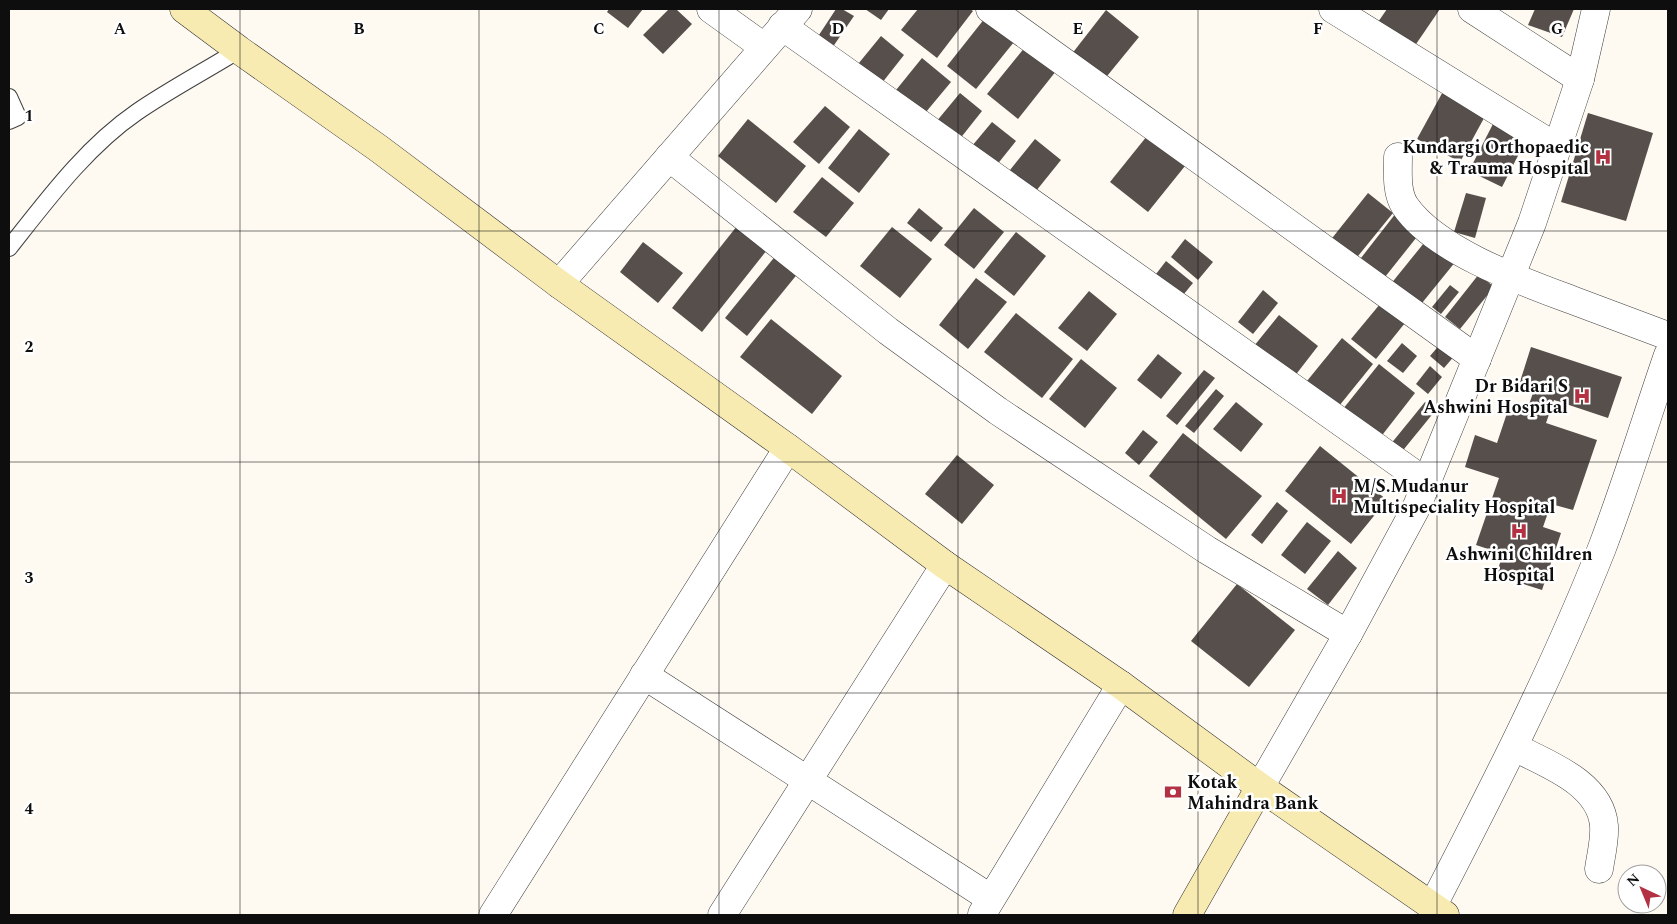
<svg xmlns="http://www.w3.org/2000/svg" width="1677" height="924" font-family="Spectral,serif">
<style>
.building{fill:#564f4b}
.lines{fill:none;stroke-linecap:round;stroke-linejoin:round}
.lane-casing{stroke:#414141;stroke-width:18}
.street-casing{stroke:#414141;stroke-width:29}
.secondary-casing{stroke:#303030;stroke-width:29}
.lane{stroke:#fff;stroke-width:16}
.street{stroke:#fff;stroke-width:28}
.secondary{stroke:#f8ebb1;stroke-width:28}
.grid{fill:none;stroke:#0e0e0e;stroke-width:1;stroke-opacity:0.55}
.labels{text-anchor:middle;dominant-baseline:central;stroke-width:5;stroke-linejoin:round;paint-order:stroke}
.poi-label{font-size:18px;font-weight:bold;fill:#0e0e0e;stroke:#fff;text-anchor:end}
.grid-label{font-size:16px;text-anchor:middle;font-weight:bold;fill:#0e0e0e;stroke:#fff;stroke-width:5;stroke-linejoin:round;paint-order:stroke}
</style>
<rect width="100%" height="100%" fill="#fefaf1"/>
<g class="building">
<polygon points="609,9 643,9 628,28 607,12"/>
<polygon points="669,9 676,9 692,24 663,54 643,35"/>
<polygon points="836,9 842,9 854,16 830,51 815,41"/>
<polygon points="865,9 889,9 881,20"/>
<polygon points="918,9 970,9 973,11 937,58 901,30"/>
<polygon points="1387,9 1440,9 1412,50 1376,25"/>
<polygon points="1535,9 1574,9 1562,37 1528,25"/>
<polygon points="1106,10 1139,37 1103,81 1071,55"/>
<polygon points="989,13 1018,37 976,89 947,66"/>
<polygon points="881,36 904,55 878,88 854,69"/>
<polygon points="1034,36 1064,61 1018,119 987,94"/>
<polygon points="922,58 951,82 921,118 892,95"/>
<polygon points="1446,86 1489,109 1460,162 1417,139"/>
<polygon points="960,93 982,111 959,140 936,122"/>
<polygon points="825,106 850,127 819,164 793,142"/>
<polygon points="1588,113 1653,133 1626,221 1561,202"/>
<polygon points="748,119 806,166 776,203 718,156"/>
<polygon points="1495,120 1528,136 1502,187 1469,171"/>
<polygon points="992,122 1016,141 996,166 972,146"/>
<polygon points="859,129 890,154 859,193 828,168"/>
<polygon points="1147,136 1185,166 1148,212 1110,182"/>
<polygon points="1035,139 1061,160 1032,196 1006,175"/>
<polygon points="822,177 854,203 826,237 793,212"/>
<polygon points="1368,193 1393,213 1354,261 1329,242"/>
<polygon points="1466,193 1486,198 1475,238 1454,232"/>
<polygon points="919,208 943,228 931,242 907,223"/>
<polygon points="974,208 1004,232 974,269 944,245"/>
<polygon points="1396,213 1420,233 1385,277 1361,258"/>
<polygon points="737,226 767,250 702,332 672,308"/>
<polygon points="892,227 932,259 900,298 860,266"/>
<polygon points="1016,232 1046,256 1014,296 984,272"/>
<polygon points="1428,238 1456,261 1418,308 1390,285"/>
<polygon points="1185,239 1213,262 1198,280 1171,257"/>
<polygon points="643,242 683,273 658,303 620,272"/>
<polygon points="777,254 799,272 747,336 725,318"/>
<polygon points="1166,261 1193,283 1179,300 1153,278"/>
<polygon points="1479,274 1494,287 1460,329 1445,317"/>
<polygon points="976,278 1007,302 968,349 939,325"/>
<polygon points="1450,285 1459,292 1441,314 1432,307"/>
<polygon points="1263,290 1278,303 1253,334 1238,322"/>
<polygon points="1089,291 1117,314 1087,351 1058,328"/>
<polygon points="1385,298 1409,318 1376,359 1351,339"/>
<polygon points="1016,313 1073,359 1042,398 984,352"/>
<polygon points="1279,315 1318,346 1294,377 1254,346"/>
<polygon points="771,319 842,376 812,414 740,357"/>
<polygon points="1342,338 1373,364 1339,406 1307,381"/>
<polygon points="1442,342 1456,354 1444,368 1430,356"/>
<polygon points="1402,343 1417,356 1403,373 1387,361"/>
<polygon points="1531,347 1622,377 1608,418 1554,400 1546,423 1597,440 1573,510 1551,504 1543,527 1561,533 1542,590 1496,575 1503,554 1476,545 1499,478 1465,467 1475,435 1497,443 1509,407 1526,413 1533,393 1518,388"/>
<polygon points="1158,354 1182,373 1161,399 1137,380"/>
<polygon points="1081,359 1117,388 1085,428 1049,399"/>
<polygon points="1379,364 1415,393 1376,443 1339,414"/>
<polygon points="1430,366 1442,377 1428,394 1416,384"/>
<polygon points="1204,370 1215,378 1177,425 1166,416"/>
<polygon points="1216,389 1224,396 1194,433 1185,426"/>
<polygon points="1236,402 1263,424 1241,452 1213,429"/>
<polygon points="1425,402 1435,411 1400,454 1390,445"/>
<polygon points="1143,430 1158,442 1139,465 1125,453"/>
<polygon points="1183,433 1262,496 1226,539 1149,476"/>
<polygon points="1320,446 1387,500 1351,544 1285,491"/>
<polygon points="957,455 994,485 962,524 925,494"/>
<polygon points="1277,502 1288,511 1262,544 1251,535"/>
<polygon points="1307,522 1331,541 1305,574 1281,555"/>
<polygon points="1338,551 1357,568 1328,605 1307,589"/>
<polygon points="1237,584 1295,630 1249,687 1191,641"/>
</g>
<g class="lines">
<g class="lane-casing">
<g id="lane">
<polyline points="9,97 18,117 9,121"/>
<path d="M9 248C47 200 86 147 137 112 169 90 205 71 239 50"/>
</g>
</g>
<g class="street-casing">
<g id="street">
<polyline points="711,9 764,47"/>
<polyline points="990,9 1477,359"/>
<polyline points="1333,9 1556,147"/>
<polyline points="1472,9 1580,79"/>
<polyline points="782,26 1427,483"/>
<polyline points="669,157 888,331 998,411 1207,550 1348,634"/>
<path d="M1398 157C1398 173 1396 192 1405 206 1436 251 1521 281 1572 300 1604 312 1636 324 1668 336"/>
<polyline points="559,284 798,9"/>
<polyline points="644,675 990,898"/>
<path d="M1514 747C1547 764 1601 783 1604 826 1605 840 1601 855 1599 869"/>
<polyline points="1260,787 1348,634 1417,506 1532,223 1580,79 1596,9"/>
<path d="M1432 907C1493 789 1553 672 1602 548 1626 485 1646 419 1668 355"/>
<polyline points="982,914 1121,685"/>
<polyline points="493,915 788,448"/>
<polyline points="722,915 945,565"/>
</g>
</g>
<g class="secondary-casing">
<g id="secondary">
<polyline points="184,9 239,50 378,148 559,284 788,448 945,565 1121,685 1260,787 1445,915"/>
<polyline points="1187,915 1260,787"/>
</g>
</g>
<use href="#lane" class="lane"/>
<use href="#street" class="street"/>
<use href="#secondary" class="secondary"/>
</g>
<path class="grid" d="M240 9V915M479 9V915M719 9V915M958 9V915M1198 9V915M1437 9V915M9 231H1668M9 462H1668M9 693H1668"/>
<defs>
<g id="hospital-bare" transform="scale(1.35)"><path d="M-5-5h3v3.5h4V-5h3V5h-3V1.5h-4V5h-3Z" fill="#b33142" stroke="#fff" stroke-width="2.5" paint-order="stroke"/></g>
<g id="bank-bare" transform="scale(1.35)"><path d="M-6-4H6V4H-6ZM0-2.3a2.3 2.3 0 1 0 0 4.6a2.3 2.3 0 1 0 0-4.6Z" fill="#b33142" stroke="#fff" stroke-width="2.5" paint-order="stroke"/></g>
</defs>
<g fill-rule="evenodd">
<use href="#hospital-bare" x="1603" y="157"/>
<use href="#hospital-bare" x="1582" y="396"/>
<use href="#hospital-bare" x="1339" y="496"/>
<use href="#hospital-bare" x="1519" y="531"/>
<use href="#bank-bare" x="1173" y="792"/>
</g>
<g class="labels">
<g class="poi-label">
<text x="1589" y="147">Kundargi Orthopaedic<tspan x="1589" dy="21">&amp; Trauma Hospital</tspan></text>
<text x="1568" y="386">Dr Bidari S<tspan x="1568" dy="21">Ashwini Hospital</tspan></text>
<text x="1353" y="486" text-anchor="start">M/S.Mudanur<tspan x="1353" dy="21">Multispeciality Hospital</tspan></text>
<text x="1519" y="554" text-anchor="middle">Ashwini Children<tspan x="1519" dy="21">Hospital</tspan></text>
<text x="1187" y="782" text-anchor="start">Kotak<tspan x="1187" dy="21">Mahindra Bank</tspan></text>
</g>
</g>
<g class="grid-label">
<text x="120" y="34">A</text>
<text x="359" y="34">B</text>
<text x="599" y="34">C</text>
<text x="838" y="34">D</text>
<text x="1078" y="34">E</text>
<text x="1318" y="34">F</text>
<text x="1557" y="34">G</text>
<text x="29" y="121">1</text>
<text x="29" y="352">2</text>
<text x="29" y="583">3</text>
<text x="29" y="814">4</text>
</g>
<rect width="1677" height="924" fill="none" stroke="#0e0e0e" stroke-width="20"/>
<g transform="translate(1642 889) rotate(316)"><circle r="24" fill="#ffffff" stroke="#9f9f9f"/>
<path d="M0-4L9 19L0 12L-9 19Z" fill="#b33142"/>
<text y="-8" font-size="14" font-weight="bold" text-anchor="middle" fill="#0e0e0e">N</text>
</g>
</svg>
